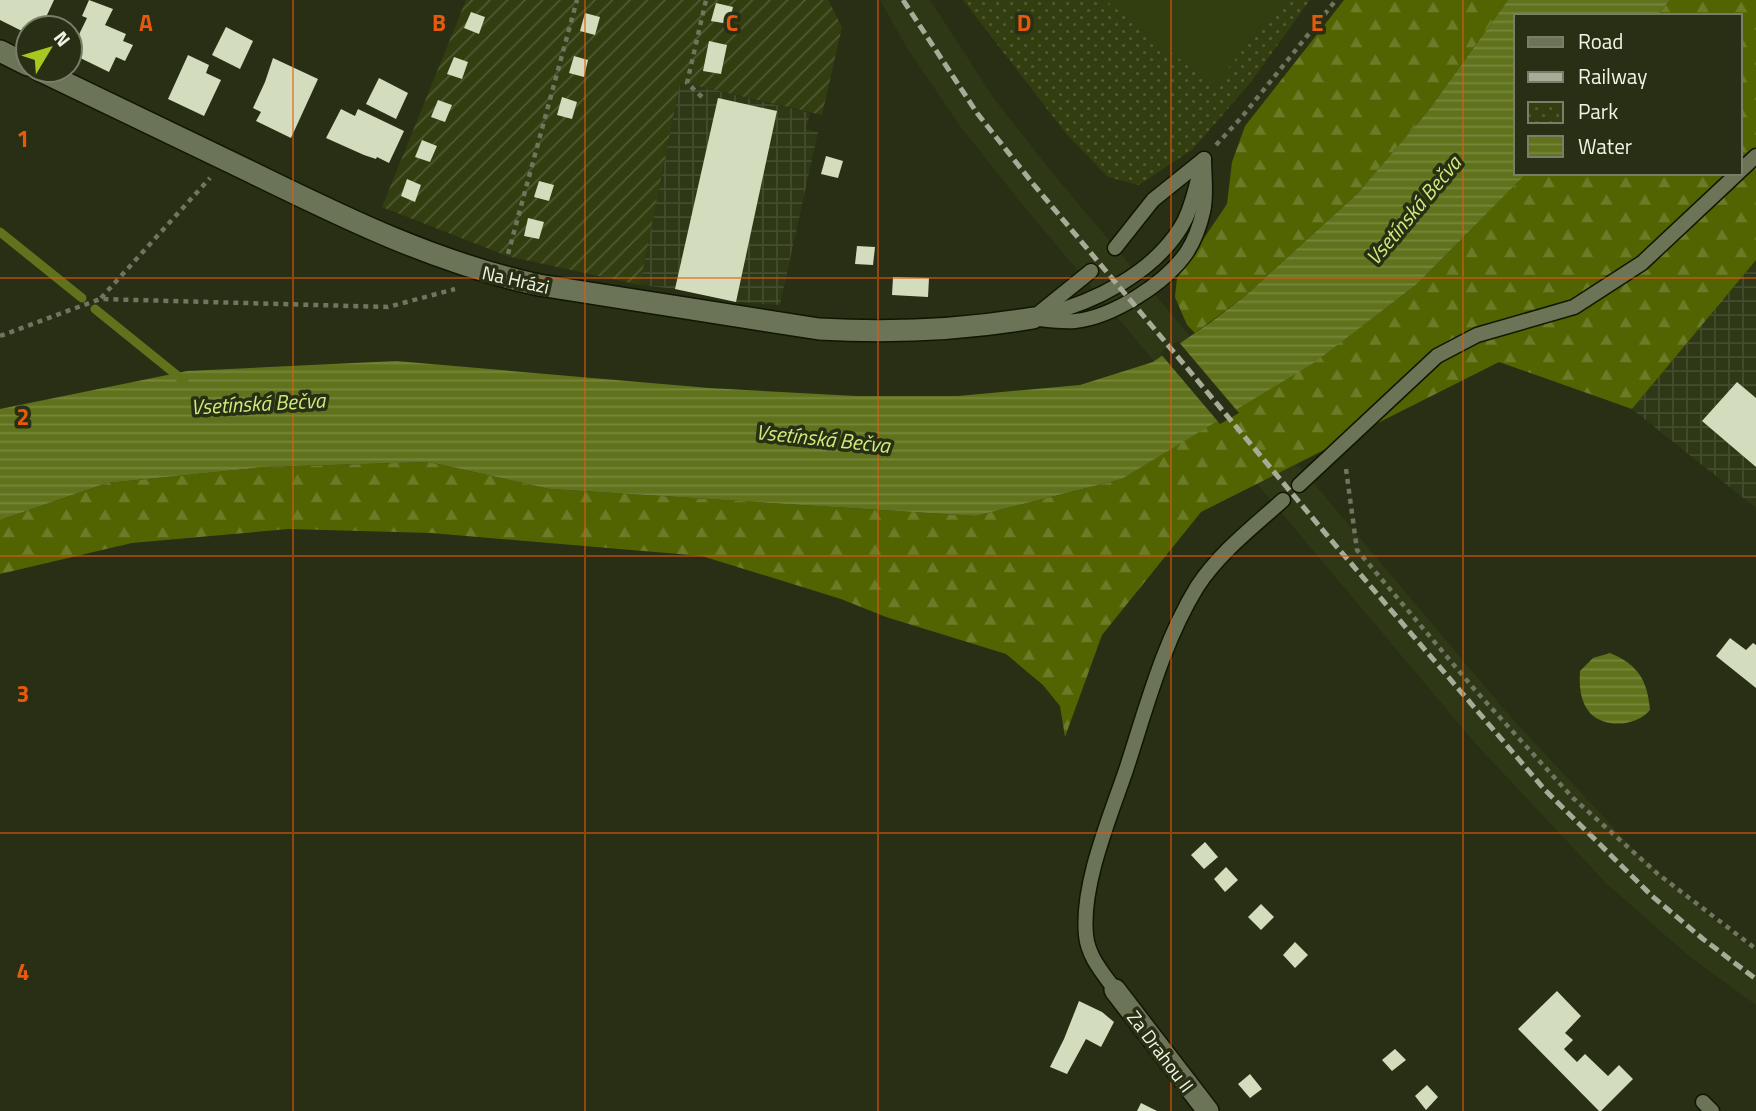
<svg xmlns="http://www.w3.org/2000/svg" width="1756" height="1111" font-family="'Titillium Web',sans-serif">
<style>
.built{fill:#2f3816}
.industrial{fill:url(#industrial-grid)}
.forest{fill:url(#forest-firs)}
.park{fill:url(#park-dots)}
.garden{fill:url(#garden-furrows)}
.pitch{fill:#323d10}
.water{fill:url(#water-rules)}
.pier{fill:#282f14}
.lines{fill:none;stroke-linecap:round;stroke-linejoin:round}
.stream{stroke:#60731c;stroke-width:9}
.building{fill:#d3ddbd}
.lane-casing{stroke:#111600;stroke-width:17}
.street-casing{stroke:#111600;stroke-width:24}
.path{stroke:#6f755e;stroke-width:4.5;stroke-dasharray:5 5;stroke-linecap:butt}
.lane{stroke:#6b7457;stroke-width:14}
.street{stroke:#6b7457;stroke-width:21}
.rail{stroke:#a6ac98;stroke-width:5;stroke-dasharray:10 5;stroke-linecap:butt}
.grid{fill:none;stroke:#e8590c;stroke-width:2;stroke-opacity:0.55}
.labels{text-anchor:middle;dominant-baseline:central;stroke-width:7;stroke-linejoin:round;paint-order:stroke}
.street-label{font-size:19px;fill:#eff4e4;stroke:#282f14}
.water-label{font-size:21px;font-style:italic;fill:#cfec7c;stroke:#282f14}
.grid-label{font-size:23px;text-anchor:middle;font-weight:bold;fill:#e8590c;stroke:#282f14;stroke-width:7;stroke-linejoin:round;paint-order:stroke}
</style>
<defs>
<pattern id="industrial-grid" width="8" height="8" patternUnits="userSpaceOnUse" patternTransform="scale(1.75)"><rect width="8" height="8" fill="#2f3816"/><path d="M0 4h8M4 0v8" fill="none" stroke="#434c2c"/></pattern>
<pattern id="forest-firs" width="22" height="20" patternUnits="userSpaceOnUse" patternTransform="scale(1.75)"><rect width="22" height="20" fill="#526402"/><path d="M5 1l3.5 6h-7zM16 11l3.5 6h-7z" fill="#6b7b27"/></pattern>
<pattern id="park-dots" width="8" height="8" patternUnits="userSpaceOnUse" patternTransform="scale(1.75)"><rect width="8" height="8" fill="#323d10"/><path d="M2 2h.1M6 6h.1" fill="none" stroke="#505a33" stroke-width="1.8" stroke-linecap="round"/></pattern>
<pattern id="garden-furrows" width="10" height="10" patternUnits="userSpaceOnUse" patternTransform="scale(1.75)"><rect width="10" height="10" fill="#323d10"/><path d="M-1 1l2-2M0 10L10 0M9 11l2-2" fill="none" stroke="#505a33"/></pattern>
<pattern id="water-rules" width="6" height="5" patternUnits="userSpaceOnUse" patternTransform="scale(1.75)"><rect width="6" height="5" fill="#60731c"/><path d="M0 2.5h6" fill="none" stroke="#77883d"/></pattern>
</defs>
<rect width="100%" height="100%" fill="#282f14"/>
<polygon class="built" points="880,0 930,0 995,100 1055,176 1508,714 1637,853 1716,922 1756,951 1756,1005 1689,956 1607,884 1475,743 1021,203 960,126 907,48"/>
<g class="industrial">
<polygon points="680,82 810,113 806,129 818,132 780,305 736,302 675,289 640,285"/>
<polygon points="1756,260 1756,508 1632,409"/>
</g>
<g class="forest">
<polygon points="1344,0 1508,0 1428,111 1357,194 1245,296 1195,333 1187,325 1175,297 1177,278 1227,204 1232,162 1245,126"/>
<polygon points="1670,0 1756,0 1756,260 1632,409 1499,362 1201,512 1102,635 1065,737 1060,706 1043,685 1006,654 886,617 841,599 702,556 431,533 289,529 132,543 0,574 0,520 107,483 265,467 429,462 550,489 976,516 1122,479 1315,361 1417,284 1527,173 1740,173 1740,16 1657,16"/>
</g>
<polygon class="park" points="963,0 1310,0 1251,82 1193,149 1139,185 1108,177 1068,136"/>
<polygon class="garden" points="466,0 828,0 842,27 822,115 680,82 640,285 507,256 382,207"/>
<polygon class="pitch" points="1105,0 1282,0 1214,86"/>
<g class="water">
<polygon points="1508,0 1670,0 1657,16 1516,16 1516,173 1527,173 1417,284 1315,362 1122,479 976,516 550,489 429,462 265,467 107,483 0,520 0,409 187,371 396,361 709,388 856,396 958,396 1080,385 1153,362 1211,322 1245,296 1357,194 1428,111"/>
<path d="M1610 653C1638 665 1647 679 1650 710 1637 726 1605 729 1590 713 1580 702 1579 685 1580 671L1593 658Z"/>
</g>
<polygon class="pier" points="1178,341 1239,413 1220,424 1160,353"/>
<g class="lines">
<g class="stream">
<polyline points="0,232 82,298"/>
<polyline points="95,309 184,381"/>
</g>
</g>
<g class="building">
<polygon points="0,0 54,0 41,28 28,28 28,34 0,20"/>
<polygon points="89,0 113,9 105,25 126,34 123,41 133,45 125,61 116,57 109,72 70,53 87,18 82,16"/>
<polygon points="716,3 733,7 729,24 711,21"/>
<polygon points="471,12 485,17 479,34 464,28"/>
<polygon points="585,13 600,17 595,35 580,31"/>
<polygon points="226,27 253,41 240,69 212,55"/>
<polygon points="709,41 727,45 721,74 703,71"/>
<polygon points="188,55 209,65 206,73 221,80 204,116 168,99"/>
<polygon points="574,56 588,60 584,77 569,73"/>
<polygon points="454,57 468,62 462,79 447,74"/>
<polygon points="273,58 318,79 291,138 256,121 261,112 253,108 265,82"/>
<polygon points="379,78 408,93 396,119 366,104"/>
<polygon points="562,97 577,102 572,119 557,115"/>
<polygon points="718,98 777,111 736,302 675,289"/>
<polygon points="438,100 452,105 445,122 431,117"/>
<polygon points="341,109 355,116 358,109 404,131 389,163 377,157 376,159 364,155 326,138"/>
<polygon points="422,140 437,146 430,162 415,157"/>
<polygon points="826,156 843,161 838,178 821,174"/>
<polygon points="407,179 421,185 415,202 401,196"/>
<polygon points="539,181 554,185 549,201 534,197"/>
<polygon points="528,218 544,222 539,239 524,236"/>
<polygon points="857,246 875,247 873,265 855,264"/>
<polygon points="893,277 929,278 928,297 892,295"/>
<polygon points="1737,382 1756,398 1756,467 1702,421"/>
<polygon points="1730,638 1746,650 1753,643 1756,645 1756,688 1716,656"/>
<polygon points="1205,842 1218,857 1204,869 1191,855"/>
<polygon points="1226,867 1238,880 1225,892 1214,879"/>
<polygon points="1261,904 1274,917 1261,930 1248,917"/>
<polygon points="1295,942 1308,955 1295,968 1283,955"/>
<polygon points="1557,991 1581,1016 1565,1033 1573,1040 1564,1049 1577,1062 1585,1054 1608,1076 1619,1065 1633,1079 1601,1111 1599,1111 1518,1029"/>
<polygon points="1079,1001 1102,1012 1114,1022 1101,1047 1086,1039 1067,1074 1050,1067 1064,1039"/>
<polygon points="1395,1049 1406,1060 1392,1071 1382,1060"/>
<polygon points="1250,1074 1262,1089 1250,1098 1238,1084"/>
<polygon points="1427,1085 1438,1097 1426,1110 1415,1096"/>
<polygon points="1141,1103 1157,1111 1137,1111"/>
</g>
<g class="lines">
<g class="lane-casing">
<g id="lane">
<polyline points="1740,171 1756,156"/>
<polyline points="1115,248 1153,200 1204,159"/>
<polyline points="1039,313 1091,271"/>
<path d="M1044 315C1095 302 1153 273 1181 227 1191 211 1194 193 1199 176"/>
<path d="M1033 318C1047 320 1061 322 1075 321 1113 317 1166 283 1187 252 1194 241 1200 225 1203 212 1207 196 1204 176 1204 159"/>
<polyline points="1299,485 1437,356 1477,335 1574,307 1642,263 1738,173"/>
<path d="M1115 990C1103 973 1088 957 1086 935 1081 885 1110 817 1126 770 1146 709 1163 642 1197 587 1219 553 1253 527 1283 500"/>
<polyline points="1703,1102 1712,1111"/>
</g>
</g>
<g class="street-casing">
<g id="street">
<polyline points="0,51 28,65"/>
<path d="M39 70C110 104 181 138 251 172 345 218 436 263 539 285L819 329C889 333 963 330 1033 318"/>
<polyline points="1115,990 1208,1111"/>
</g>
</g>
<g class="path">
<polyline points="702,97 687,83 706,0"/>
<polyline points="1216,145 1241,118 1336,0"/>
<polyline points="508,254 577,0"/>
<polyline points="101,298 210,178"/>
<polyline points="0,336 100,299 388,307 455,289"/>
<polyline points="1346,469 1357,550 1475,690 1573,798 1658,874 1756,949"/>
</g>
<use href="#lane" class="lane"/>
<use href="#street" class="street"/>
<polyline class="rail" points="903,0 977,113 1034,185 1331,540 1545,790 1652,896 1703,939 1756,979"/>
</g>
<path class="grid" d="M293 0V1111M585 0V1111M878 0V1111M1171 0V1111M1463 0V1111M0 278H1756M0 556H1756M0 833H1756"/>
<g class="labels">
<g class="street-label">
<text transform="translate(516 279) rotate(13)">Na Hrázi</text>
<text transform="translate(1161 1051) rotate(53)">Za Drahou II</text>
</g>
<g class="water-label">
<text transform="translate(1413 210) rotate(-50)">Vsetínská Bečva</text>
<text transform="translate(258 403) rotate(-3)">Vsetínská Bečva</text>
<text transform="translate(823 438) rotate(6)">Vsetínská Bečva</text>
</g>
</g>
<g class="grid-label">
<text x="146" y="31">A</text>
<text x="439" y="31">B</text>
<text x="732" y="31">C</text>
<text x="1024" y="31">D</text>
<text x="1317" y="31">E</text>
<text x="23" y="147">1</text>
<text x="23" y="425">2</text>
<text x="23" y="702">3</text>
<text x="23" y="980">4</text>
</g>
<rect x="1514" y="14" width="228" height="161" fill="#282f14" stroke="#787e67" stroke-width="2"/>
<rect x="1528" y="37" width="35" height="10" fill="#6b7457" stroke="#787e67" stroke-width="2"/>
<text x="1578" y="49" font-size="21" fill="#eff4e4">Road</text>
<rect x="1528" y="72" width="35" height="10" fill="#a6ac98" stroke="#787e67" stroke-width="2"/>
<text x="1578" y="84" font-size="21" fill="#eff4e4">Railway</text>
<rect x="1528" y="102" width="35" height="21" fill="url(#park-dots)" stroke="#787e67" stroke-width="2"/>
<text x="1578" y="119" font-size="21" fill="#eff4e4">Park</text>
<rect x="1528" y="136" width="35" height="21" fill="url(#water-rules)" stroke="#787e67" stroke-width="2"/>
<text x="1578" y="154" font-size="21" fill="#eff4e4">Water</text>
<g transform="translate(49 49) rotate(52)"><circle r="33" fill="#282f14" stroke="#787e67" stroke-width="2"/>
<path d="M0-5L12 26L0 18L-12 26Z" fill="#a6c820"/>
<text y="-10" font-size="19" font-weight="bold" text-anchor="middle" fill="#eff4e4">N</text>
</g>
</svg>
